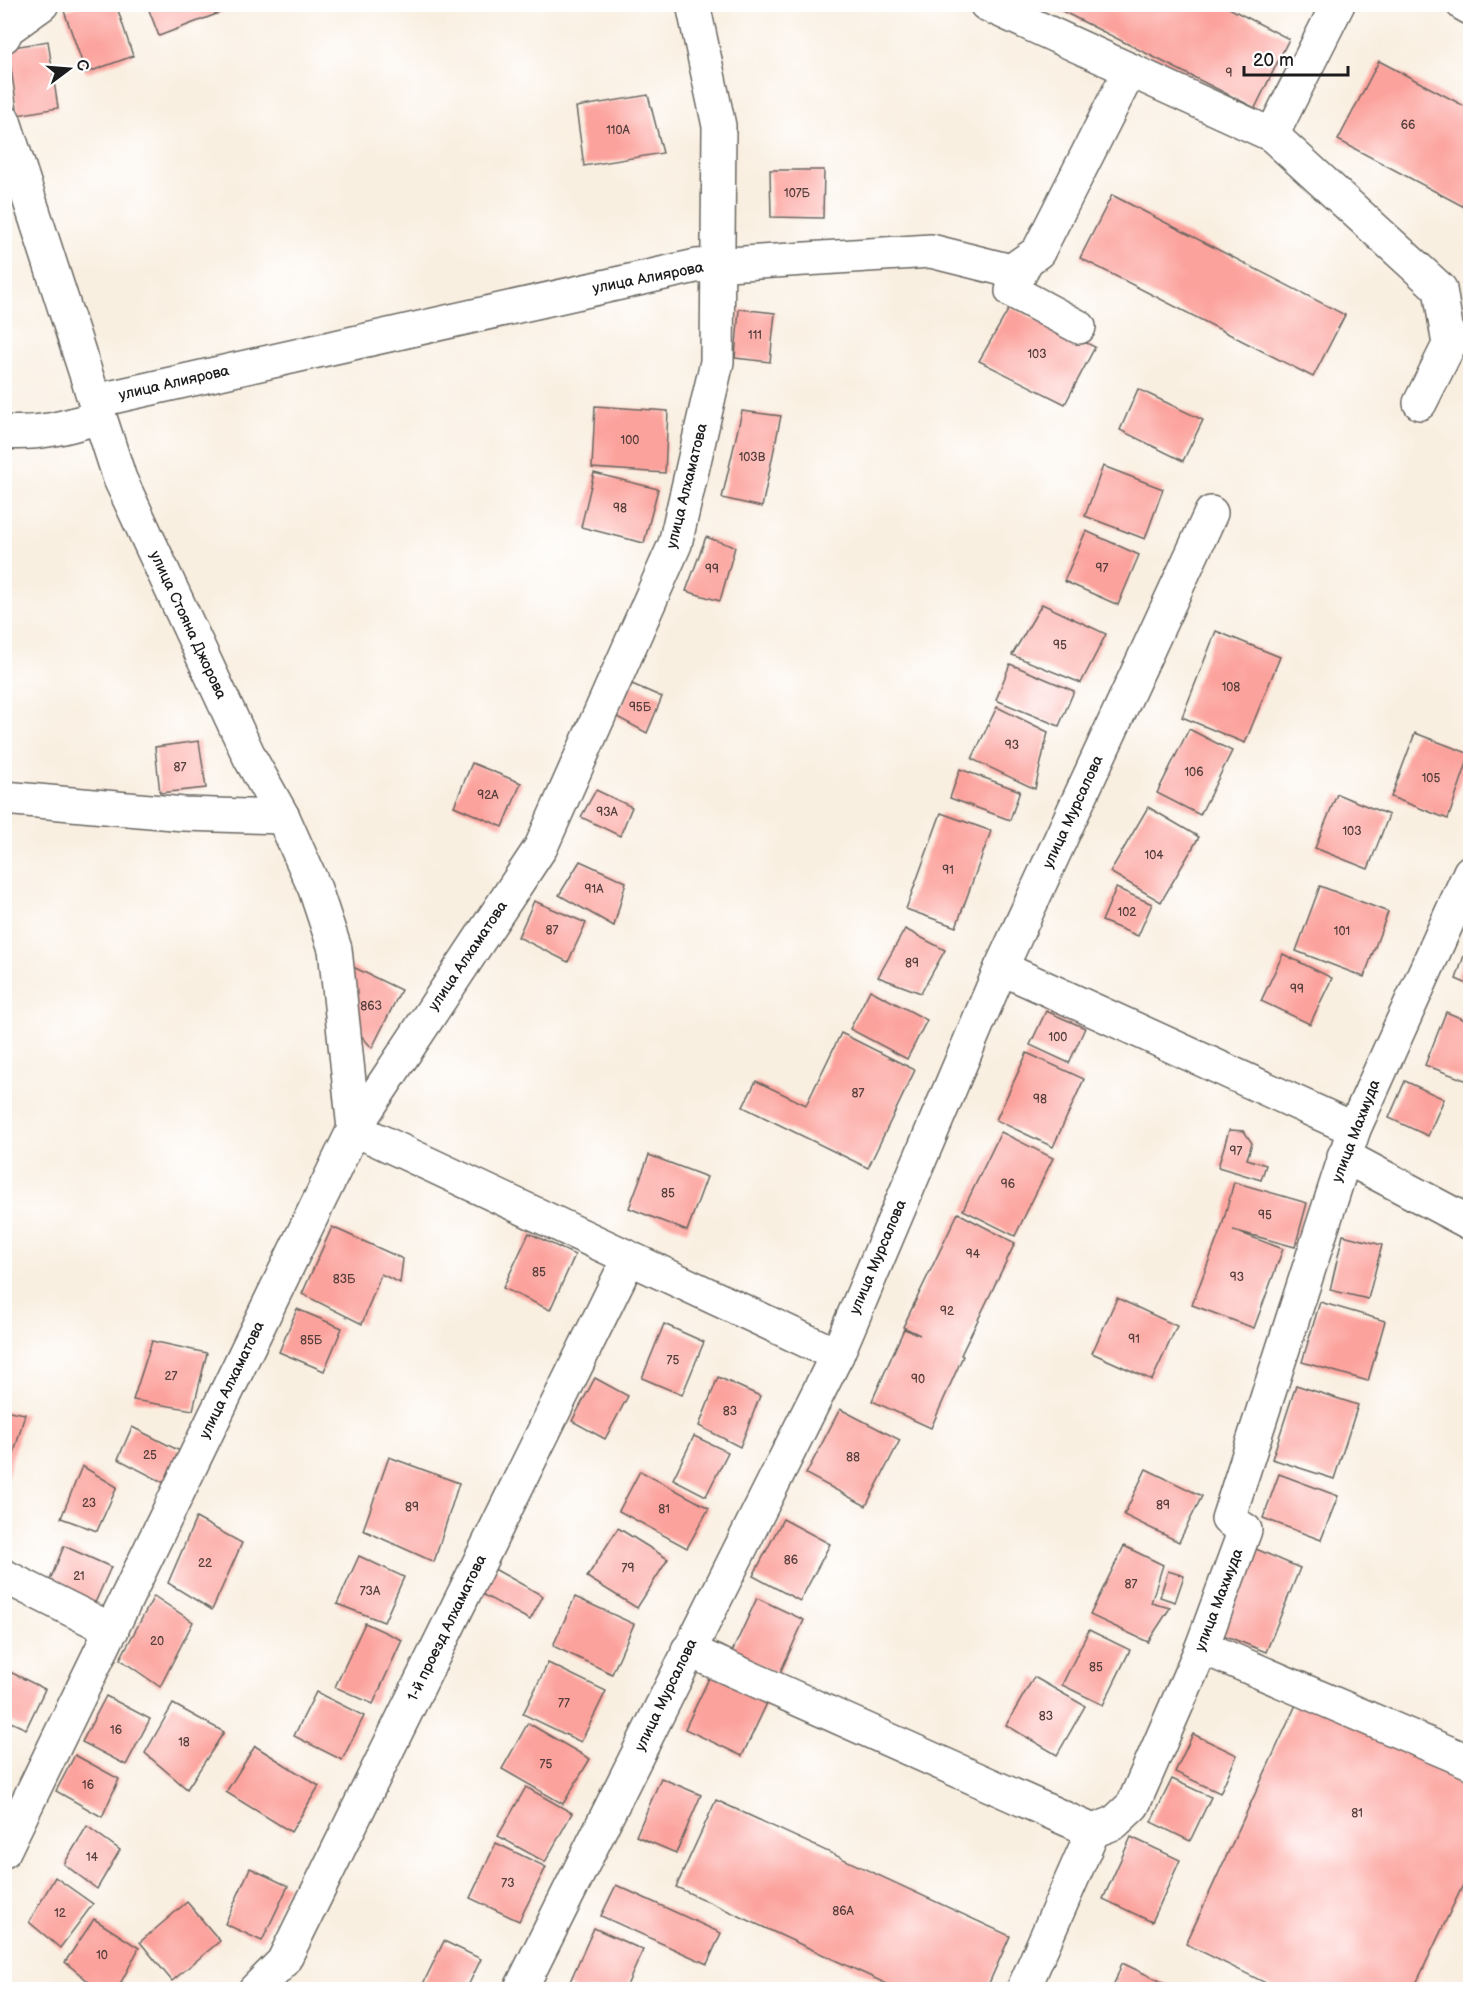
<svg xmlns="http://www.w3.org/2000/svg" width="1475" height="1994" font-family="'Balsamiq Sans',sans-serif">
<style>
.building{fill:#fca29c}
.lines{fill:none;stroke-linecap:round;stroke-linejoin:round}
.minor-casing{stroke:#696661;stroke-width:36}
.minor{stroke:#fff;stroke-width:33}
.labels{text-anchor:middle;dominant-baseline:central;stroke-width:4.5;stroke-linejoin:round;paint-order:stroke}
.number-label{font-size:12px;fill:#543e3c}
.street-label{font-size:15px;fill:#1c1c1c;stroke:#fff}
</style>
<rect width="100%" height="100%" fill="#fff"/>
<filter id="ink" filterUnits="userSpaceOnUse"><feTurbulence type="fractalNoise" baseFrequency=".0167" numOctaves="2"/><feDisplacementMap in="SourceGraphic" scale="12" xChannelSelector="R" yChannelSelector="G"/><feConvolveMatrix kernelMatrix="1 2 1 2 8 2 1 2 1" color-interpolation-filters="sRGB"/></filter>
<filter id="wash" filterUnits="userSpaceOnUse"><feTurbulence type="fractalNoise" baseFrequency=".008" numOctaves="4" result="noise"/><feDisplacementMap in="SourceGraphic" scale="24" xChannelSelector="R" yChannelSelector="G"/><feGaussianBlur stdDeviation="1.35" result="paint"/><feColorMatrix in="noise" values="0 0 0 0 0 0 0 0 0 0 0 0 0 0 0 0 0 1.4 0 .05"/><feComposite in="paint" operator="in"/></filter>
<g filter="url(#wash)">
<rect width="100%" height="100%" fill="#f9efe1"/>
<g id="blocks">
<g class="building">
<polygon points="83,4 116,4 133,56 86,73 64,11"/>
<polygon points="1048,4 1221,4 1289,39 1255,108"/>
<polygon points="147,5 224,5 227,10 159,36"/>
<polygon points="48,41 58,108 18,115 8,48"/>
<polygon points="1379,61 1470,109 1470,210 1338,140"/>
<polygon points="648,95 663,153 584,166 576,107"/>
<polygon points="770,170 824,170 823,218 771,217"/>
<polygon points="1112,195 1345,315 1313,377 1080,258"/>
<polygon points="1010,307 1095,347 1065,404 979,361"/>
<polygon points="739,309 775,313 770,362 735,358"/>
<polygon points="1138,389 1203,420 1183,461 1120,430"/>
<polygon points="595,406 668,411 665,473 592,468"/>
<polygon points="742,411 781,416 762,507 722,498"/>
<polygon points="1103,466 1163,489 1145,539 1085,516"/>
<polygon points="594,473 658,489 644,543 581,527"/>
<polygon points="1086,531 1139,555 1118,605 1064,581"/>
<polygon points="706,537 735,547 720,601 686,591"/>
<polygon points="1042,604 1106,634 1081,683 1012,655"/>
<polygon points="1216,631 1280,657 1245,743 1182,717"/>
<polygon points="1010,664 1074,691 1059,726 996,700"/>
<polygon points="632,684 662,697 647,733 617,717"/>
<polygon points="997,707 1048,732 1035,789 972,759"/>
<polygon points="1189,729 1232,751 1200,815 1157,793"/>
<polygon points="1415,733 1470,754 1448,819 1391,797"/>
<polygon points="199,741 206,788 160,793 155,747"/>
<polygon points="472,763 521,783 503,827 454,806"/>
<polygon points="960,769 1020,791 1010,820 950,798"/>
<polygon points="596,790 632,807 620,836 581,817"/>
<polygon points="1337,794 1389,815 1368,869 1315,848"/>
<polygon points="1148,807 1199,837 1161,902 1110,872"/>
<polygon points="941,813 991,831 956,927 906,909"/>
<polygon points="580,861 626,882 614,926 559,895"/>
<polygon points="1320,886 1388,912 1364,977 1296,951"/>
<polygon points="1116,888 1152,904 1138,936 1102,921"/>
<polygon points="534,901 586,923 568,962 518,937"/>
<polygon points="905,929 945,950 921,993 878,977"/>
<polygon points="1470,938 1470,985 1456,979"/>
<polygon points="1283,954 1332,978 1310,1024 1261,1001"/>
<polygon points="351,966 401,990 372,1048 350,1023"/>
<polygon points="870,990 927,1020 907,1059 850,1029"/>
<polygon points="1046,1011 1085,1028 1069,1063 1030,1045"/>
<polygon points="1446,1012 1470,1022 1470,1082 1425,1065"/>
<polygon points="841,1033 915,1070 868,1168 743,1107 756,1081 806,1105"/>
<polygon points="1027,1053 1084,1079 1053,1147 996,1120"/>
<polygon points="1405,1081 1444,1099 1428,1136 1389,1118"/>
<polygon points="1229,1130 1244,1131 1252,1143 1247,1159 1266,1165 1261,1180 1218,1167"/>
<polygon points="1001,1132 1053,1158 1015,1236 963,1210"/>
<polygon points="649,1155 707,1177 687,1231 629,1208"/>
<polygon points="1234,1182 1307,1203 1295,1247 1233,1230 1283,1249 1254,1328 1192,1305 1222,1226"/>
<polygon points="958,1213 1015,1243 961,1355 963,1356 931,1428 872,1401 904,1329 920,1335 903,1327"/>
<polygon points="332,1227 403,1259 400,1283 381,1274 362,1324 302,1294"/>
<polygon points="529,1233 575,1255 550,1310 503,1288"/>
<polygon points="1343,1235 1382,1245 1368,1299 1330,1290"/>
<polygon points="1117,1298 1177,1326 1152,1380 1092,1353"/>
<polygon points="1320,1302 1385,1321 1368,1381 1302,1362"/>
<polygon points="297,1309 342,1328 324,1371 279,1352"/>
<polygon points="664,1324 704,1342 682,1395 642,1378"/>
<polygon points="152,1341 207,1353 193,1410 133,1400"/>
<polygon points="718,1377 760,1396 740,1447 699,1426"/>
<polygon points="595,1378 628,1396 605,1439 572,1421"/>
<polygon points="1296,1385 1358,1405 1334,1479 1272,1459"/>
<polygon points="840,1409 900,1440 866,1506 806,1474"/>
<polygon points="4,1410 25,1414 5,1485 4,1484"/>
<polygon points="132,1427 182,1452 166,1484 118,1459"/>
<polygon points="694,1436 728,1452 706,1496 673,1479"/>
<polygon points="389,1457 459,1483 434,1562 363,1530"/>
<polygon points="82,1466 117,1487 97,1531 61,1518"/>
<polygon points="1146,1469 1202,1496 1179,1542 1124,1515"/>
<polygon points="640,1471 709,1508 687,1548 619,1511"/>
<polygon points="1279,1474 1338,1496 1321,1540 1263,1518"/>
<polygon points="196,1518 242,1543 212,1610 168,1583"/>
<polygon points="783,1519 830,1544 800,1601 753,1576"/>
<polygon points="618,1528 668,1559 637,1608 587,1577"/>
<polygon points="64,1546 111,1567 91,1612 48,1585"/>
<polygon points="1124,1546 1163,1565 1151,1603 1170,1608 1148,1642 1090,1615"/>
<polygon points="1256,1549 1300,1568 1266,1652 1221,1634"/>
<polygon points="359,1556 404,1577 384,1622 337,1604"/>
<polygon points="489,1566 543,1596 530,1620 476,1591"/>
<polygon points="1168,1571 1184,1576 1175,1602 1160,1597"/>
<polygon points="154,1596 193,1622 160,1687 120,1659"/>
<polygon points="575,1597 634,1624 612,1674 553,1646"/>
<polygon points="757,1598 804,1620 779,1675 732,1652"/>
<polygon points="365,1623 402,1640 373,1704 335,1687"/>
<polygon points="1089,1630 1130,1650 1103,1705 1062,1685"/>
<polygon points="548,1663 606,1691 581,1742 523,1714"/>
<polygon points="4,1669 45,1689 26,1729 4,1719"/>
<polygon points="711,1674 768,1701 742,1756 685,1729"/>
<polygon points="1034,1677 1085,1706 1057,1755 1006,1725"/>
<polygon points="316,1692 364,1716 342,1760 294,1736"/>
<polygon points="106,1696 150,1719 126,1765 82,1742"/>
<polygon points="1300,1696 1470,1778 1470,1870 1413,1990 1280,1990 1186,1944"/>
<polygon points="173,1704 224,1732 187,1789 145,1753"/>
<polygon points="528,1723 590,1759 563,1804 502,1769"/>
<polygon points="1193,1734 1237,1755 1220,1793 1175,1772"/>
<polygon points="255,1746 319,1786 291,1832 226,1792"/>
<polygon points="75,1755 119,1779 102,1817 56,1791"/>
<polygon points="661,1778 701,1795 676,1853 636,1836"/>
<polygon points="1172,1779 1211,1797 1190,1841 1151,1822"/>
<polygon points="526,1787 572,1813 545,1862 498,1836"/>
<polygon points="716,1800 1010,1936 986,1990 900,1990 676,1887"/>
<polygon points="87,1826 120,1850 97,1889 64,1864"/>
<polygon points="1131,1837 1180,1860 1152,1922 1103,1899"/>
<polygon points="496,1843 546,1867 519,1921 470,1898"/>
<polygon points="250,1868 288,1886 262,1941 225,1924"/>
<polygon points="55,1877 93,1904 60,1948 29,1922"/>
<polygon points="616,1885 721,1933 707,1964 601,1916"/>
<polygon points="187,1902 220,1941 172,1981 140,1942"/>
<polygon points="94,1919 139,1948 117,1990 99,1990 65,1962"/>
<polygon points="594,1928 643,1950 625,1990 575,1990 568,1986"/>
<polygon points="444,1941 481,1959 466,1990 420,1990"/>
<polygon points="1122,1963 1179,1990 1112,1990"/>
</g>
</g>
</g>
<g filter="url(#ink)">
<use href="#blocks" fill-opacity="0" stroke="#696661" stroke-width="1.5"/>
<g class="lines">
<g class="minor-casing">
<g id="minor">
<polyline points="986,4 1272,135 1338,4"/>
<polyline points="1463,4 1470,8"/>
<polyline points="4,36 7,29 42,4"/>
<polyline points="4,121 120,479 250,758 283,817 315,889 335,949 354,1129 837,1355"/>
<polyline points="1272,135 1440,289 1449,345 1420,403"/>
<polyline points="1026,261 1012,291 1079,327"/>
<polyline points="95,401 696,266 931,251 1011,271 1038,252 1130,70"/>
<path d="M4 432C38 435 67 427 99 417"/>
<polyline points="4,798 184,814 283,817"/>
<polyline points="1001,968 1354,1129"/>
<polyline points="1344,1156 1470,1223"/>
<polyline points="4,1576 112,1630"/>
<polyline points="1202,1647 1470,1762"/>
<polyline points="688,1650 1093,1831 1114,1823 1133,1805 1202,1647 1245,1530 1228,1519 1354,1129 1470,872"/>
<polyline points="4,1851 354,1129 541,847 675,544 717,362 719,126 693,4"/>
<polyline points="255,1990 283,1962 629,1258"/>
<polyline points="520,1990 837,1355 1001,968 1211,513"/>
<polyline points="1023,1990 1093,1831"/>
</g>
</g>
<use href="#minor" class="minor"/>
</g>
</g>
<g class="labels">
<g class="number-label">
<text x="1229" y="73">9</text>
<text x="1408" y="125">66</text>
<text x="618" y="130">110А</text>
<text x="797" y="193">107Б</text>
<text x="755" y="335">111</text>
<text x="1037" y="354">103</text>
<text x="630" y="440">100</text>
<text x="752" y="457">103В</text>
<text x="620" y="508">98</text>
<text x="1102" y="568">97</text>
<text x="712" y="569">99</text>
<text x="1060" y="645">95</text>
<text x="1231" y="687">108</text>
<text x="640" y="707">95Б</text>
<text x="1012" y="745">93</text>
<text x="180" y="767">87</text>
<text x="1194" y="772">106</text>
<text x="1431" y="778">105</text>
<text x="488" y="795">92А</text>
<text x="607" y="812">93А</text>
<text x="1352" y="831">103</text>
<text x="1154" y="855">104</text>
<text x="948" y="870">91</text>
<text x="594" y="889">91А</text>
<text x="1127" y="912">102</text>
<text x="552" y="930">87</text>
<text x="1342" y="931">101</text>
<text x="912" y="963">89</text>
<text x="1297" y="989">99</text>
<text x="371" y="1006">86З</text>
<text x="1058" y="1037">100</text>
<text x="858" y="1093">87</text>
<text x="1040" y="1099">98</text>
<text x="1236" y="1151">97</text>
<text x="1008" y="1184">96</text>
<text x="668" y="1193">85</text>
<text x="1265" y="1215">95</text>
<text x="973" y="1254">94</text>
<text x="539" y="1272">85</text>
<text x="1237" y="1277">93</text>
<text x="344" y="1279">83Б</text>
<text x="947" y="1311">92</text>
<text x="1134" y="1339">91</text>
<text x="311" y="1340">85Б</text>
<text x="673" y="1360">75</text>
<text x="171" y="1376">27</text>
<text x="918" y="1379">90</text>
<text x="730" y="1411">83</text>
<text x="150" y="1455">25</text>
<text x="853" y="1457">88</text>
<text x="89" y="1503">23</text>
<text x="1163" y="1505">89</text>
<text x="412" y="1507">89</text>
<text x="664" y="1509">81</text>
<text x="791" y="1560">86</text>
<text x="205" y="1563">22</text>
<text x="628" y="1568">79</text>
<text x="79" y="1576">21</text>
<text x="1131" y="1584">87</text>
<text x="370" y="1591">73А</text>
<text x="157" y="1641">20</text>
<text x="1096" y="1667">85</text>
<text x="564" y="1703">77</text>
<text x="1046" y="1716">83</text>
<text x="116" y="1730">16</text>
<text x="184" y="1742">18</text>
<text x="546" y="1764">75</text>
<text x="88" y="1785">16</text>
<text x="1357" y="1813">81</text>
<text x="92" y="1857">14</text>
<text x="508" y="1883">73</text>
<text x="843" y="1911">86А</text>
<text x="60" y="1913">12</text>
<text x="102" y="1955">10</text>
</g>
<g class="street-label">
<text transform="translate(648 278) rotate(-11)">улица Алиярова</text>
<text transform="translate(174 383) rotate(-13)">улица Алиярова</text>
<text transform="translate(687 486) rotate(-76)">улица Алхаматова</text>
<text transform="translate(188 625) rotate(65)">улица Стояна Джорова</text>
<text transform="translate(1073 812) rotate(-65)">улица Мурсалова</text>
<text transform="translate(468 956) rotate(-56)">улица Алхаматова</text>
<text transform="translate(1356 1131) rotate(-69)">улица Махмуда</text>
<text transform="translate(878 1257) rotate(-67)">улица Мурсалова</text>
<text transform="translate(232 1380) rotate(-64)">улица Алхаматова</text>
<text transform="translate(1219 1600) rotate(-69)">улица Махмуда</text>
<text transform="translate(447 1628) rotate(-64)">1-й проезд Алхаматова</text>
<text transform="translate(666 1695) rotate(-64)">улица Мурсалова</text>
</g>
</g>
<rect width="1475" height="1994" fill="none" stroke="#fff" stroke-width="24"/>
<g transform="translate(69 69) rotate(74)" stroke="#ffffff" stroke-width="4.5" paint-order="stroke">
<path d="M0-4.5L10 22L0 15L-10 22Z" fill="#1c1c1c"/>
<text y="-9" font-size="16" font-weight="bold" text-anchor="middle" fill="#1c1c1c">С</text>
</g>
<path d="M1244 66v9h104v-9" fill="none" stroke="#1c1c1c" stroke-width="3"/>
<text x="1253" y="66" font-size="18" fill="#1c1c1c" stroke="#ffffff" stroke-width="4.5" paint-order="stroke">20 m</text>
</svg>
